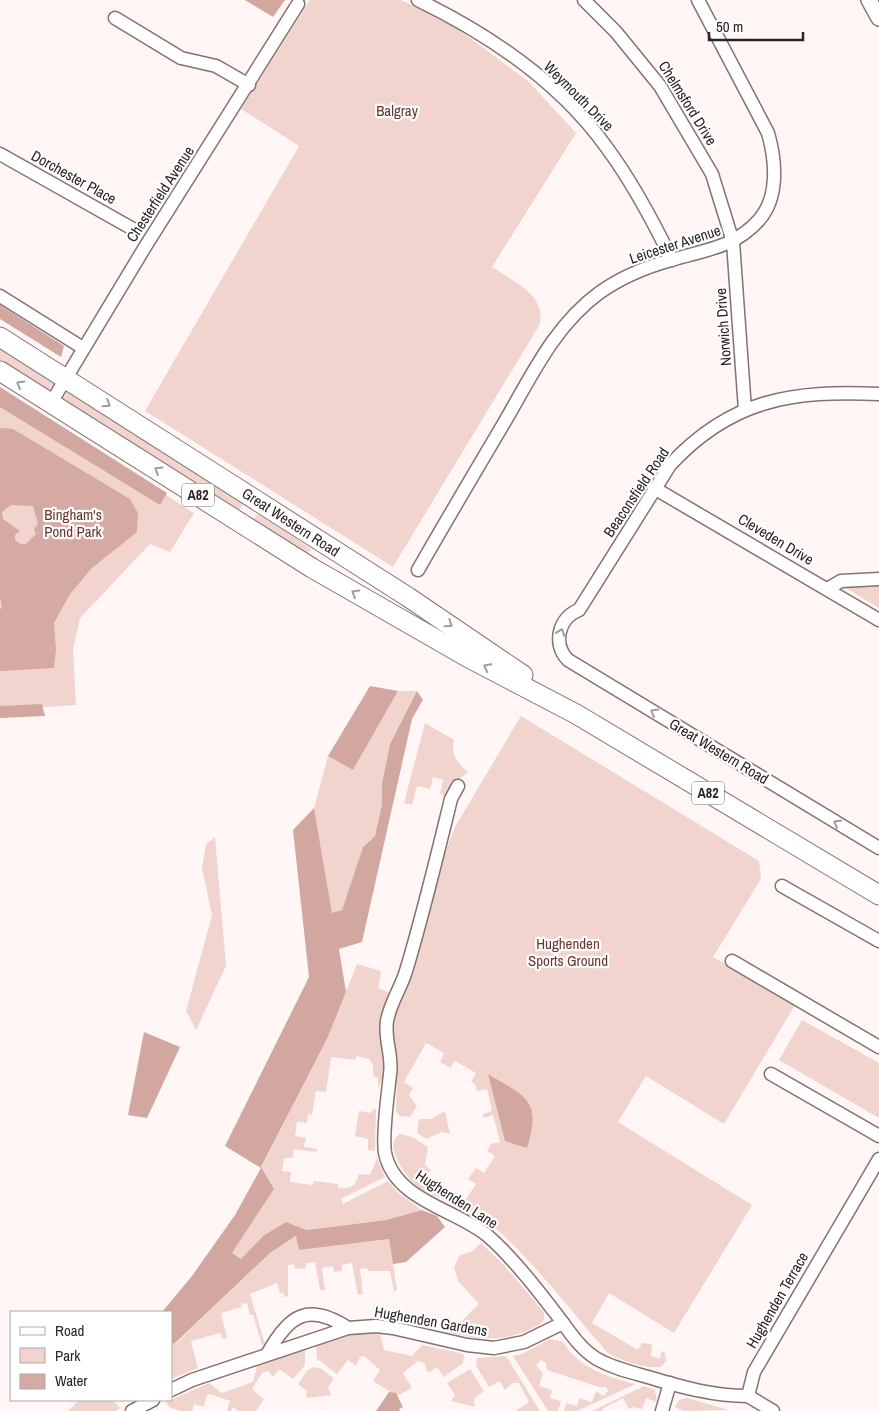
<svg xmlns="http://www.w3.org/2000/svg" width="879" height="1411" font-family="'Archivo Narrow',sans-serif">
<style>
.green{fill:#f2d4cf}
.forest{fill:#d1a7a0}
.water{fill:#d5aaa3;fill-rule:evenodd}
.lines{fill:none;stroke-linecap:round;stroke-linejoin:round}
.minor-casing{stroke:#84726f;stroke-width:15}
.tertiary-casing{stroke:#84726f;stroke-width:18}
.primary-casing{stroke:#84726f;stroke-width:21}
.minor{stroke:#fff;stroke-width:12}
.tertiary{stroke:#fff;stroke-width:15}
.primary{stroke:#fff;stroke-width:19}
.oneway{stroke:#a09c9c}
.labels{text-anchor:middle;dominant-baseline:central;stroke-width:4.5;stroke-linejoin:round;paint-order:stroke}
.shield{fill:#fff;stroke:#6b6665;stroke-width:1}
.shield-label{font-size:14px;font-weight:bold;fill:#2c2423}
.street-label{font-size:15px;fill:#2c2423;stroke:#fff}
.park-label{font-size:15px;fill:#6c342d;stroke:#fff}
</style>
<rect width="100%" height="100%" fill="#fff6f5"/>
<g class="green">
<path d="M310 0H401L451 24 529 82 576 133 492 267C513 281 546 295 540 324L393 567 145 411 299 146 241 109Z"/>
<polygon points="0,345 55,382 48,392 0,363"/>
<polygon points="0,389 194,513 170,552 150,544 80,618 73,650 76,705 0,710"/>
<polygon points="69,390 244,503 238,511 62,400"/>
<polygon points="259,512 311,549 307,555 252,521"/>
<polygon points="863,585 879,586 879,608 846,588"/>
<polygon points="398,691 417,691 390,744 382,783 382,804 375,836 363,847 342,910 332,914 314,808 328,756 353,770"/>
<path d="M521 716 759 861 761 879 713 957 795 1005 724 1124 646 1076 618 1122 752 1205 674 1333 609 1293 592 1323 638 1350 642 1343 652 1344 651 1356 660 1359 662 1351 665 1353 666 1361 661 1367C647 1369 619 1361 607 1352 573 1313 540 1270 503 1235 485 1218 462 1208 440 1198 432 1194 423 1191 416 1185 406 1177 382 1144 400 1134L412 1137 428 1147 425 1165 431 1170 427 1176 466 1199 476 1184 468 1179 476 1168 484 1173 495 1156 487 1151 491 1144 500 1142 493 1115 483 1118V1114L492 1111 487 1089 477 1091 475 1084 471 1082 476 1073 455 1061 450 1068 440 1062 444 1053 426 1043 404 1082 413 1088 409 1095 417 1106 410 1117 400 1116 396 1112 397 1064 393 1044 394 1019 401 995 413 975 439 869 455 827Z"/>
<path d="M425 723 454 740C451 754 457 764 468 772L457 781 446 796 440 794 443 780 433 777 430 789 417 786 412 805 404 803Z"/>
<polygon points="215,837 226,966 196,1030 186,1011 212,915 202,868 206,844"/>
<path d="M357 964 381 971 378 988 391 993C389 1023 392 1061 378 1088V1078L373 1076V1065L369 1059 356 1056V1060L331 1057 326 1092 316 1091 312 1115 308 1114 307 1123 297 1122 295 1136 306 1138 304 1147 317 1149 316 1152 294 1149 293 1158H284L282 1171 291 1172 290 1182 313 1185 314 1181 338 1184V1188C351 1189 355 1187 359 1174L370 1175 377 1158 385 1177 341 1199 343 1204 388 1181 397 1192 422 1210 386 1220 307 1230 286 1222 263 1236 241 1259 232 1253 274 1189 261 1168 327 1039Z"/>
<polygon points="802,1020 879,1063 879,1118 779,1060"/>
<polygon points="374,1109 376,1109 375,1151 368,1150 368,1139 355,1136 359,1111 370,1113"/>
<polygon points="445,1111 450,1134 442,1132 426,1139 417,1133 419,1119 431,1119"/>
<polygon points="297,1236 299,1250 389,1239 397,1290 394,1291 390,1271 368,1271 367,1268 360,1269 363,1294 358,1295 352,1263 342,1265 342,1271 334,1272 333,1266 322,1268 325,1290 320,1290 315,1262 306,1263 306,1268 295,1269 294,1264 288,1265 288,1296 284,1297 283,1292 280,1293 277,1283 250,1294 265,1344 262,1345 253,1315 250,1315 247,1303 241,1304 242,1307 221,1313 227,1338 223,1339 220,1333 191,1341 198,1368 171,1379 171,1341 175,1344 270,1253"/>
<path d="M481 1243 502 1263 544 1312V1320L539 1325C506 1343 480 1340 446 1332L449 1326 456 1327 479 1304 458 1281 454 1267 460 1255 471 1252Z"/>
<polygon points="359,1333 380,1334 384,1350 412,1356 422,1345 460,1353 464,1355 463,1363 444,1377 437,1367 428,1373 424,1363 418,1361 403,1373 412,1388 397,1396 373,1381 380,1370 364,1356 360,1357 356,1366 348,1360 337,1374 317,1359 316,1346 336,1338"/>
<path d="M550 1339 563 1342C579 1368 607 1377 636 1384L577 1411H564L566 1403 577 1406 579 1398 592 1402 596 1391 603 1396 608 1391 606 1387H599L547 1370 546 1363 541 1360 536 1365 543 1373 539 1386 552 1390 550 1398 561 1401 558 1411H548L513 1356 522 1354Z"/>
<polygon points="305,1349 305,1365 293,1379 279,1369 273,1377 268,1371 262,1373 252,1389 264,1399 256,1411 238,1411 233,1407 231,1411 227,1411 230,1401 210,1394 207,1395 204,1407 194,1404 192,1411 180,1411 169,1407 166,1402 209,1383 222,1393 253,1382 257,1366"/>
<polygon points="506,1356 540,1411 515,1411 529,1402 519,1383 513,1383 505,1390 500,1381 489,1387 476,1366 477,1358"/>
<polygon points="313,1367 322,1369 334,1379 328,1387 331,1395 306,1398 307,1391 298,1384 307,1371"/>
<polygon points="470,1369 484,1391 474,1399 475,1407 451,1401 455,1395 447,1383"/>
<polygon points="644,1386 655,1390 657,1402 646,1398 642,1409 634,1407 629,1409 623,1398 602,1409 603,1411 592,1411"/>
<polygon points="687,1398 729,1410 683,1411 675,1407 679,1400"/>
<polygon points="79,1400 113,1400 120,1408 116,1411 68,1411"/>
</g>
<g class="forest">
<polygon points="245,0 285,0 273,17"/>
<polygon points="0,305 64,346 61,357 0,319"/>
<polygon points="0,387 167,493 160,505 0,407"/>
<polygon points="370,686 398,691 353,770 328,756"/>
<polygon points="417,691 423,700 412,719 362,942 339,949 346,992 327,1039 261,1167 274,1189 232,1253 241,1259 263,1236 286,1222 307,1230 386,1220 422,1210 437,1216 445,1227 406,1262 393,1264 389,1239 299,1250 296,1236 270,1253 174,1344 171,1341 171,1312 162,1312 192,1276 235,1215 261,1168 225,1146 309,977 293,830 314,808 332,913 342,910 363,847 375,836 382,804 382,783 390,744"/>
<polygon points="42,704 45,716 0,718 0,706"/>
<polygon points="144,1032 180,1047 147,1118 128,1115"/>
<path d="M488 1074C526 1097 542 1100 527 1148L505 1141Z"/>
<polygon points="389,1392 396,1393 403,1407 399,1409 400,1411 376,1411"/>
</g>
<path class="water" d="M0 428 13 429 130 499 138 513 137 532 92 568 70 594 54 623 56 649 54 668 0 671V610L2 606 0 597ZM11 505 33 506 38 524 34 529 36 534 26 544H21L15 540V535L20 531 3 519 2 512Z"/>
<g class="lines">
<g class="minor-casing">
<g id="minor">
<path d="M418 0C490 35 560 82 607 148 633 183 653 221 672 260"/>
<polyline points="584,0 616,32 660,86 712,174 733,242 745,410"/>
<polyline points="115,18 181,58 216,66 249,85"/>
<polyline points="0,154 133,229"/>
<polyline points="0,296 83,348"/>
<path d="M879 394C793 390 731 399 670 465L579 610C559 617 552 644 568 660L879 848"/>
<polyline points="51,403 145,247 298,4"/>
<polyline points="654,488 879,620"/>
<path d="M418 570C446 521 475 472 504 423 531 377 554 326 599 293 620 278 646 267 671 260 704 250 734 248 759 220 779 197 776 161 768 133L698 0"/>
<polyline points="827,589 841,581 879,579"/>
<path d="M458 786 451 799C437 856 423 915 406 971 401 988 390 1003 387 1021 384 1039 393 1057 390 1074 388 1094 382 1134 385 1153 395 1201 456 1209 488 1236 512 1257 534 1285 553 1310 567 1327 578 1348 597 1359 613 1368 630 1372 648 1377 681 1387 713 1396 748 1396"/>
<polyline points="782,886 879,941"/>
<polyline points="732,961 879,1047"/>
<polyline points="771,1074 879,1136"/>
<path d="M268 1353C289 1315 308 1302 348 1328"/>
<polyline points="171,1390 192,1380 348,1328 376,1326 393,1328 467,1345 494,1348 524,1342 563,1323"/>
<polyline points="748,1396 754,1372 879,1159"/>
<polyline points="748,1396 773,1411"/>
<polyline points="132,1411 153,1400"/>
<polyline points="662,1411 670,1383"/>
</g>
</g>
<g class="tertiary-casing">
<polyline id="tertiary" points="869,0 879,18"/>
</g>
<g class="primary-casing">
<g id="primary">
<polyline points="0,337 408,597 523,675"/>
<polyline points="0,371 312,568 467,657 576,714 879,895"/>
</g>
</g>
<use href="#minor" class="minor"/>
<use href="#tertiary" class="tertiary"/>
<use href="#primary" class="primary"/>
</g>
<defs><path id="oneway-chevron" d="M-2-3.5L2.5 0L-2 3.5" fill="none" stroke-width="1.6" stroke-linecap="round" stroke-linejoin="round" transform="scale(1.25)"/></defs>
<g class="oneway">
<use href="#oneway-chevron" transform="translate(20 384) rotate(-149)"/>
<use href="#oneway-chevron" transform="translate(107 404) rotate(33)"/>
<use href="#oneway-chevron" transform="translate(158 470) rotate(-148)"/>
<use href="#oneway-chevron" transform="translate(355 593) rotate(-149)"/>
<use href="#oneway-chevron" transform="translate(449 624) rotate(33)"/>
<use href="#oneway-chevron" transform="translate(561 632) rotate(-70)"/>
<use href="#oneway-chevron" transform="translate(487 667) rotate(-152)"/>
<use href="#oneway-chevron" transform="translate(654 712) rotate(-149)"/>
<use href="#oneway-chevron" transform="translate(837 823) rotate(-149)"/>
</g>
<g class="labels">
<g class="shield">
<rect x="182" y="483.5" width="32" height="23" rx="4"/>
<rect x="692" y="781.5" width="32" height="23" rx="4"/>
</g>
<g class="shield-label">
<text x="198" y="495">A82</text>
<text x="708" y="793">A82</text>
</g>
<g class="street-label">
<text transform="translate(579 96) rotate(45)">Weymouth Drive</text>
<text transform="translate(688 103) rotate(58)">Chelmsford Drive</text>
<text transform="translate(74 177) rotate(29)">Dorchester Place</text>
<text transform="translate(160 194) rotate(-57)">Chesterfield Avenue</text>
<text transform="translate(675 244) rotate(-18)">Leicester Avenue</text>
<text transform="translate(723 327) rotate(-94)">Norwich Drive</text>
<text transform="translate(636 492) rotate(-56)">Beaconsfield Road</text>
<text transform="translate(291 522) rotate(33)">Great Western Road</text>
<text transform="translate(776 539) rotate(31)">Cleveden Drive</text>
<text transform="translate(719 751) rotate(31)">Great Western Road</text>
<text transform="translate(457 1199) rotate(33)">Hughenden Lane</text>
<text transform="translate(777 1300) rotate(-60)">Hughenden Terrace</text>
<text transform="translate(431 1321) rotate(10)">Hughenden Gardens</text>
</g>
<g class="park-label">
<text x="397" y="110">Balgray</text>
<text x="73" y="514">Bingham's<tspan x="73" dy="17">Pond Park</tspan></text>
<text x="568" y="943">Hughenden<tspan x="568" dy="17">Sports Ground</tspan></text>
</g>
</g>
<rect x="10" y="1311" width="162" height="90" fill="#ffffff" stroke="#aba7a7"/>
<rect x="20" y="1327" width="25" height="8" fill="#ffffff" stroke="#aba7a7"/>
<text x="55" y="1336" font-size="15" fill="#2c2423">Road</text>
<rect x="20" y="1348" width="25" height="15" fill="#f2d4cf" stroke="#aba7a7"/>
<text x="55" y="1361" font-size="15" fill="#2c2423">Park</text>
<rect x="20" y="1374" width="25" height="15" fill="#d5aaa3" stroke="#aba7a7"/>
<text x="55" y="1386" font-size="15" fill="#2c2423">Water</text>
<path d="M709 32v8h94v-8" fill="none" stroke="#2c2423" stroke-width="2.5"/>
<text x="716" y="32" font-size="15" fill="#2c2423" stroke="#ffffff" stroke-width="4" paint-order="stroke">50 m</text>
</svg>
